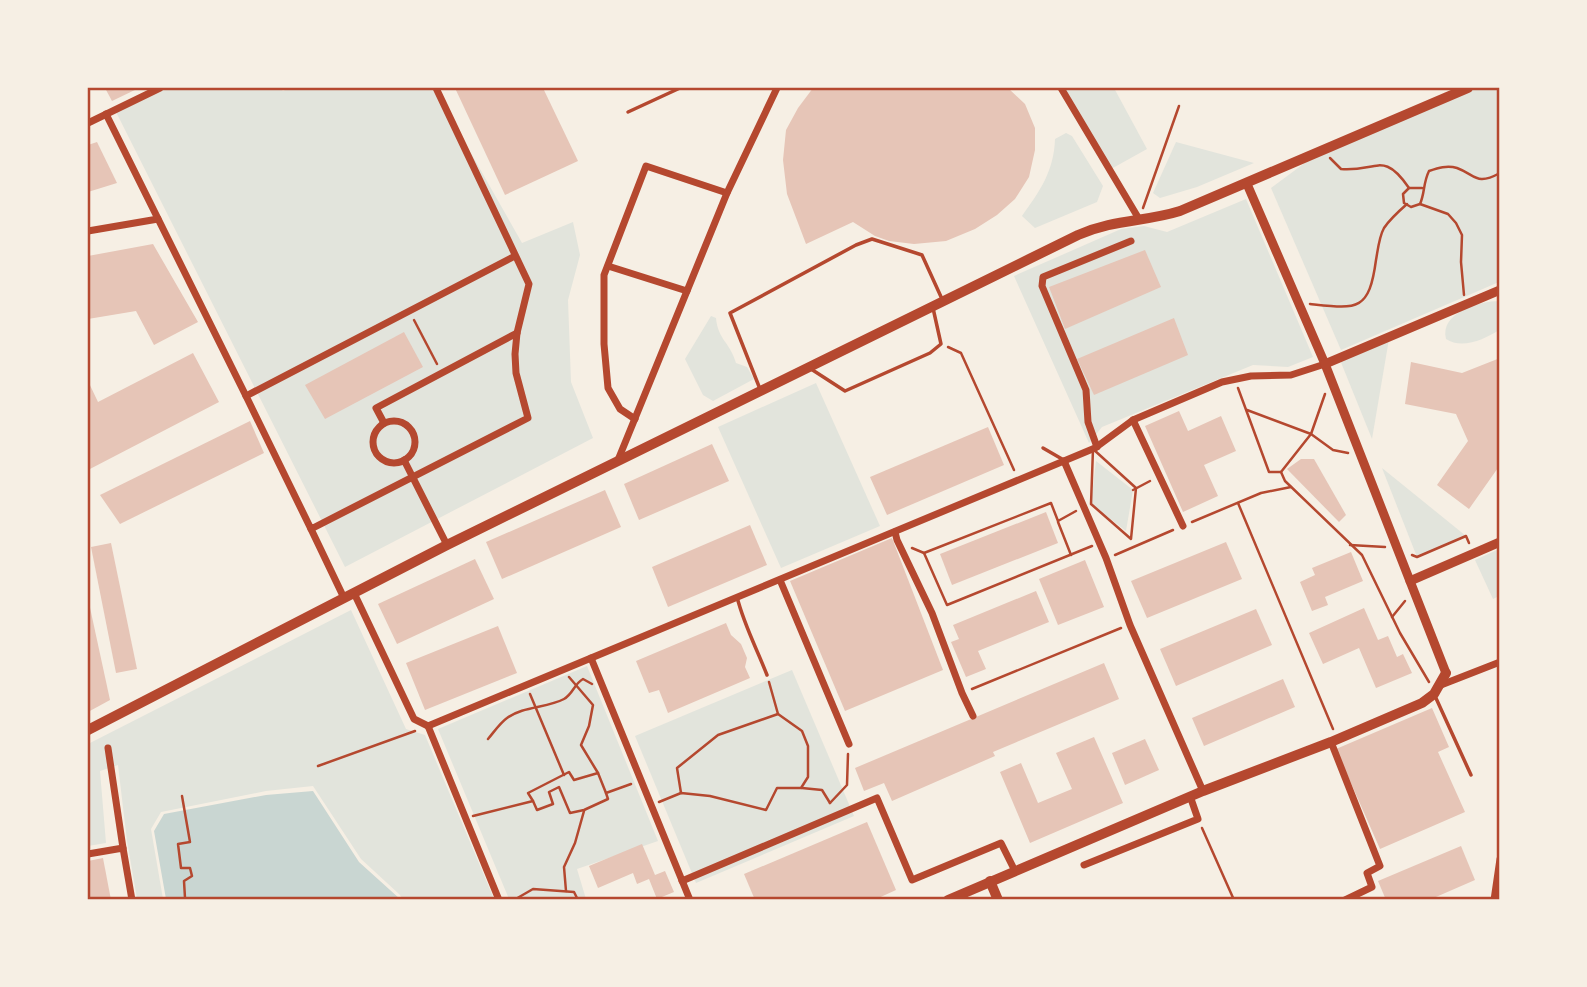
<svg xmlns="http://www.w3.org/2000/svg" width="1587" height="987" font-family="'Titillium Web',sans-serif">
<style>
.green{fill:#e2e4dc}
.water{fill:#c9d6d2}
.building{fill:#e6c5b7}
.lines{fill:none;stroke-linecap:round;stroke-linejoin:round}
.path{stroke:#b5482f;stroke-width:2.5}
.service{stroke:#b5482f;stroke-width:3.5}
.minor{stroke:#b5482f;stroke-width:7}
.tertiary{stroke:#b5482f;stroke-width:9}
.secondary{stroke:#b5482f;stroke-width:10}
.neatline{fill:none;stroke:#b5482f;stroke-width:2.5}
</style>
<rect width="100%" height="100%" fill="#f6efe4"/>
<g class="green">
<polygon points="159,88 280,88 283,91 289,88 434,88 522,243 573,222 580,255 568,300 571,382 593,438 345,567 115,110"/>
<polygon points="1063,88 1114,88 1147,149 1111,169"/>
<polygon points="1475,88 1499,88 1499,282 1341,350 1271,188 1321,151"/>
<path d="M1066 133 1072 136 1103 186 1097 202 1035 228 1022 216C1040 191 1054 171 1055 139Z"/>
<polygon points="1176,142 1254,163 1197,187 1160,198 1153,193"/>
<polygon points="1246,199 1313,357 1288,367 1253,365 1102,427 1089,443 1014,276 1121,229 1144,226 1167,232"/>
<path d="M1499 301V330C1485 339 1462 350 1446 339 1439 313 1480 301 1499 301Z"/>
<path d="M711 316 716 318C718 340 730 342 736 363L747 367 754 379 713 401 703 395 685 359Z"/>
<polygon points="1389,339 1372,439 1340,360"/>
<polygon points="816,383 880,526 781,568 718,427"/>
<polygon points="1096,461 1133,490 1126,531 1091,504"/>
<polygon points="1382,468 1466,536 1417,557"/>
<polygon points="1499,549 1499,596 1493,599 1475,560"/>
<polygon points="351,610 406,729 425,735 494,899 403,899 399,894 361,859 313,786 266,791 161,812 151,829 163,899 137,899 127,841 118,765 100,771 106,843 88,846 88,744"/>
<polygon points="587,666 658,841 577,869 586,899 509,899 438,729"/>
<polygon points="792,670 854,816 696,883 635,736"/>
</g>
<polygon class="water" points="313,791 359,862 400,899 166,899 154,831 164,814 266,795"/>
<g class="building">
<polygon points="105,88 139,88 112,101"/>
<polygon points="455,88 543,88 578,161 505,195"/>
<polygon points="813,88 1008,88 1025,104 1035,128 1035,150 1029,177 1015,199 997,215 975,229 946,241 914,244 889,241 875,236 853,222 806,244 787,194 783,160 786,130 798,108"/>
<polygon points="97,142 117,183 88,192 88,145"/>
<polygon points="153,244 198,322 154,345 136,311 88,319 88,256"/>
<polygon points="1145,250 1161,287 1065,329 1049,287"/>
<polygon points="1174,318 1188,355 1094,395 1077,359"/>
<polygon points="404,332 423,367 325,419 305,385"/>
<polygon points="193,353 219,402 88,470 88,381 98,402"/>
<polygon points="1500,358 1500,465 1469,509 1437,485 1468,441 1456,414 1405,404 1411,362 1462,373"/>
<polygon points="1179,411 1188,431 1221,416 1236,451 1204,465 1218,496 1183,512 1145,426"/>
<polygon points="250,421 264,453 120,524 100,495"/>
<polygon points="988,427 1004,465 887,515 870,477"/>
<polygon points="712,444 729,481 639,520 624,484"/>
<polygon points="1301,459 1314,459 1346,515 1339,522 1287,469"/>
<polygon points="605,490 621,527 502,579 486,542"/>
<polygon points="1046,512 1058,543 952,585 940,554"/>
<polygon points="750,525 767,565 668,607 652,567"/>
<polygon points="892,538 943,670 845,711 790,581"/>
<polygon points="1226,542 1242,579 1147,618 1131,581"/>
<polygon points="111,543 137,669 116,673 91,547"/>
<polygon points="1351,552 1363,581 1325,597 1328,605 1312,611 1300,582 1315,575 1312,568"/>
<polygon points="475,559 494,599 397,644 378,604"/>
<polygon points="1085,560 1104,607 1058,625 1039,579"/>
<polygon points="1036,591 1049,622 978,651 986,669 966,677 951,642 959,639 953,625"/>
<polygon points="89,603 110,700 88,712 88,604"/>
<polygon points="1364,608 1378,640 1388,636 1397,657 1403,654 1412,673 1376,688 1359,648 1323,664 1309,633"/>
<polygon points="1256,609 1272,645 1176,686 1160,649"/>
<polygon points="726,623 731,635 741,644 747,658 745,667 750,678 668,713 659,690 649,693 636,661"/>
<polygon points="498,626 517,673 425,710 406,663"/>
<polygon points="1104,663 1119,699 993,752 995,756 892,801 884,783 864,791 855,768"/>
<polygon points="1283,679 1295,707 1204,746 1192,718"/>
<polygon points="1432,708 1449,747 1438,752 1465,812 1380,849 1336,749"/>
<polygon points="1094,737 1123,803 1030,843 1000,772 1021,763 1038,803 1072,789 1056,753"/>
<polygon points="1145,739 1159,770 1125,785 1112,753"/>
<polygon points="867,822 896,890 874,900 755,900 744,874"/>
<polygon points="642,844 655,875 665,871 674,892 657,899 649,879 637,884 633,873 598,888 589,866"/>
<polygon points="1461,846 1475,880 1429,900 1386,900 1378,881"/>
<polygon points="103,858 111,900 88,900 88,861"/>
</g>
<g class="lines">
<g class="path">
<path d="M1330 158 1341 169C1377 172 1383 150 1409 188"/>
<path d="M1422 188H1409L1403 194 1404 203 1411 207 1420 204C1425 193 1423 183 1429 171 1438 168 1447 165 1457 168 1476 175 1476 186 1500 173"/>
<polyline points="1420,204 1448,214 1456,223 1462,235 1461,262 1464,295"/>
<polyline points="1143,208 1179,106"/>
<path d="M1310 304C1357 309 1369 312 1376 260 1378 249 1379 237 1384 228 1390 219 1399 211 1407 204"/>
<polyline points="414,320 437,364"/>
<polyline points="948,347 961,353 1014,470"/>
<polyline points="1238,388 1269,472 1281,472 1285,481 1362,555 1400,633 1429,682"/>
<polyline points="1247,410 1311,434 1333,450 1348,453"/>
<polygon points="1093,449 1136,488 1131,539 1091,504"/>
<polyline points="1281,472 1311,434 1325,394"/>
<polyline points="1133,490 1150,481"/>
<polyline points="1238,503 1333,729"/>
<polyline points="1058,522 1071,555"/>
<polyline points="1192,522 1261,493 1291,487"/>
<polyline points="1350,545 1385,547"/>
<polyline points="912,548 924,553 1051,503 1058,521 1076,511"/>
<polyline points="924,553 947,605 1092,546"/>
<polyline points="1115,555 1173,530"/>
<polyline points="1412,555 1417,557 1466,536 1469,543"/>
<polyline points="1392,617 1405,601"/>
<polyline points="569,677 593,705 589,726 581,745 598,773"/>
<polyline points="972,689 1121,628"/>
<polyline points="530,694 564,775"/>
<path d="M488 739C494 732 500 723 507 718 523 706 547 708 564 699 573 694 574 684 583 679L592 684"/>
<polyline points="318,766 415,731"/>
<polyline points="802,788 822,790 830,803"/>
<polyline points="681,793 677,768 718,735 778,714"/>
<polyline points="182,796 190,842 178,844 181,868 190,868 192,876 184,881 185,898 190,900"/>
<polyline points="533,801 528,793 569,772 574,780 598,773 606,793"/>
<polyline points="659,802 681,793 710,796 766,810 777,788 801,788 808,777 808,746 802,731 778,714 769,682"/>
<polyline points="830,803 847,785 848,754"/>
<polyline points="473,816 533,801 537,810 553,804 549,792 559,787 570,813 584,810 608,799 606,793 631,784"/>
<polyline points="1202,828 1234,900"/>
<polyline points="566,891 564,867 575,843 584,811"/>
<polyline points="514,900 533,889 574,892 578,900"/>
</g>
<g class="service">
<polyline points="628,112 680,88"/>
<polyline points="811,369 845,391 930,353 941,344 933,308"/>
<polyline points="760,389 730,313 856,245 872,239 922,255 942,299"/>
<polyline points="1043,448 1062,459"/>
<path d="M737 597C744 625 757 649 767 675"/>
<polyline points="1435,696 1471,775"/>
</g>
<g class="minor">
<polyline points="436,88 529,284 517,333 515,354 516,373 528,418 311,529 246,396 515,256"/>
<polyline points="1061,88 1139,219"/>
<polyline points="106,114 246,396"/>
<polyline points="88,123 160,88"/>
<polyline points="88,231 158,219"/>
<polyline points="608,266 687,291"/>
<polyline points="635,419 620,409 608,388 604,344 604,275 646,166 727,193"/>
<polyline points="1133,420 1183,526"/>
<circle cx="394" cy="442" r="21"/>
<polyline points="384,423 376,408 517,333"/>
<polyline points="1097,447 1088,422 1086,390 1042,286 1043,277 1131,241"/>
<polyline points="404,460 447,545"/>
<polyline points="618,460 727,193 777,88"/>
<polyline points="1064,461 1106,558 1130,625 1203,791"/>
<polyline points="311,529 344,598"/>
<polyline points="895,532 897,540 932,613 962,693 973,716"/>
<polyline points="780,580 849,744"/>
<polyline points="354,593 414,719 428,726 1095,448 1133,420 1222,382 1251,376 1291,375 1325,364"/>
<polyline points="591,658 690,900"/>
<polyline points="1441,685 1500,662"/>
<polyline points="428,726 499,900"/>
<polyline points="1331,742 1380,866 1367,873 1372,887 1345,900"/>
<polyline points="108,748 123,848"/>
<polyline points="88,854 123,848 132,900"/>
<polyline points="1084,865 1198,819 1190,796"/>
<polyline points="682,881 877,798 912,880 1001,843 1015,871"/>
<polyline points="1494,900 1500,859"/>
</g>
<g class="tertiary">
<polyline points="1247,184 1325,364 1446,673"/>
<polyline points="1325,364 1500,290"/>
<polyline points="1410,581 1500,542"/>
</g>
<g class="secondary">
<path d="M88 730 447 545 1078 235C1114 219 1145 222 1180 211L1468 88"/>
<polyline points="990,881 998,900"/>
<polyline points="948,900 1203,791 1331,742 1422,703 1434,694 1446,673"/>
</g>
</g>
<rect width="1587" height="987" fill="none" stroke="#f6efe4" stroke-width="178"/>
<rect x="89" y="89" width="1409" height="809" class="neatline"/>
</svg>
